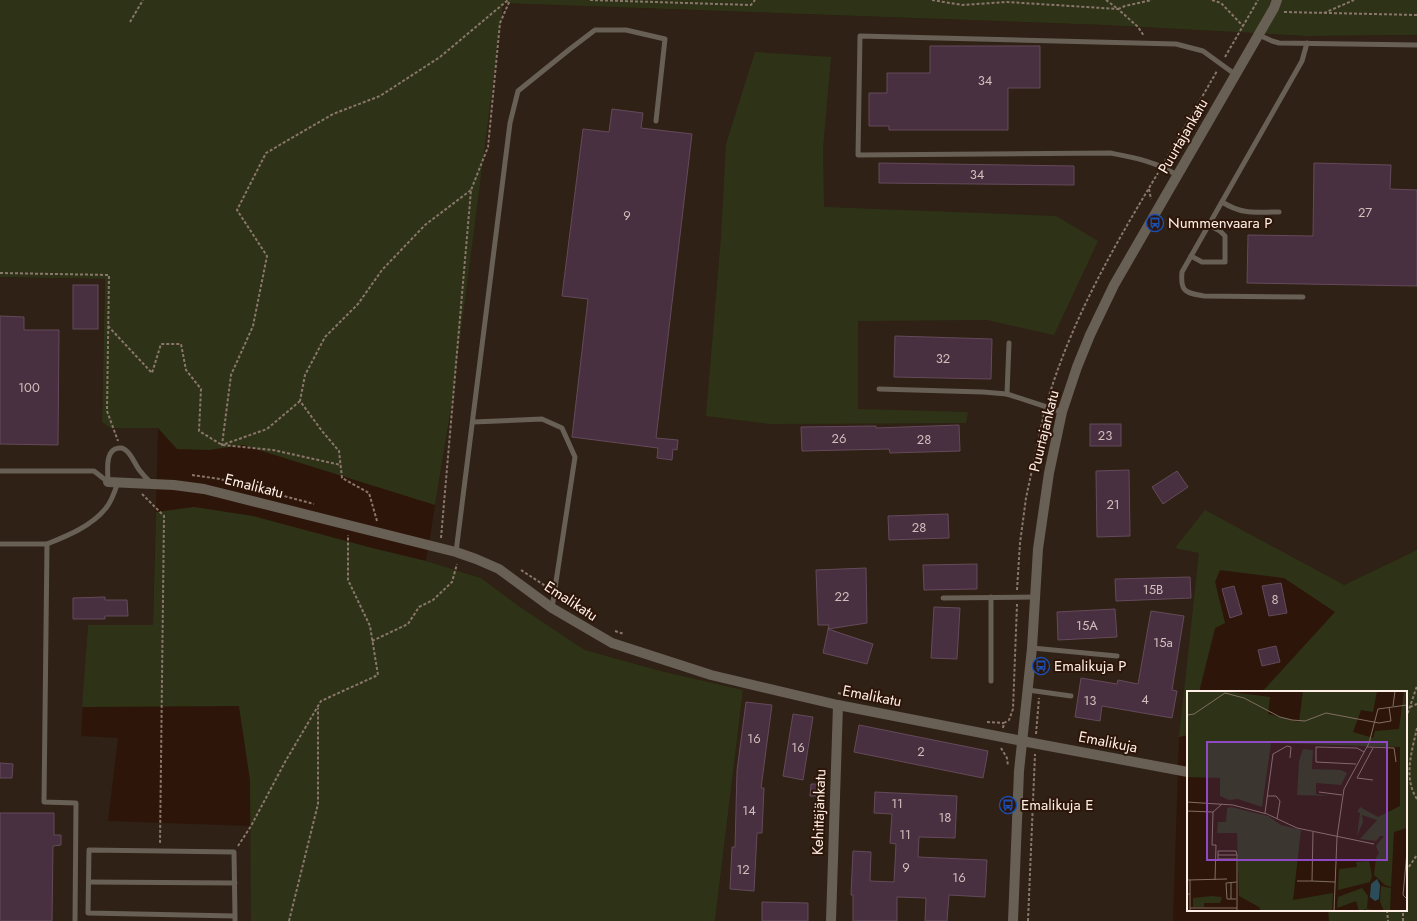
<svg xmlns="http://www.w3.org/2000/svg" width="1417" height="921" font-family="Jost,sans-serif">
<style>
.industrial{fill:#2f2115}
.green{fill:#2e3317}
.building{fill:#493040;stroke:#644a5a}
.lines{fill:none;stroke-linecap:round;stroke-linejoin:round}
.path{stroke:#8a766b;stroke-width:2;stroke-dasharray:3 2;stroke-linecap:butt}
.lane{stroke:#685f55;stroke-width:5}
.street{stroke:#685f55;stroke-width:10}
.labels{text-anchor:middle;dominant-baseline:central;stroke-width:4;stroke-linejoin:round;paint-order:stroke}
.number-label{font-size:13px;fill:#d2bfbc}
.street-label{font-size:15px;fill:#ffefe6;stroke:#2d1609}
.poi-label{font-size:15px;fill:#ffefe6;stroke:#2d1609;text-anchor:start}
.inset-road{fill:none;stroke:#816d61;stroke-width:1}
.view{fill:#8f49c5;fill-opacity:0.15;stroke:#8f49c5;stroke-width:2}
.inset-edge{fill:none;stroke:#ffefe6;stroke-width:2}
</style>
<rect width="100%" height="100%" fill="#2d1609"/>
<g class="industrial">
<polygon points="502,3 1104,25 1307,36 1417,35 1417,550 1344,585 1220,570 1215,582 1225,623 1215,628 1199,692 1188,692 1188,735 1179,737 1173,921 715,921 743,690 661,671 585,650 516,604 481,578 426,561 452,402"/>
<polygon points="0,277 105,279 102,422 110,428 158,428 153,625 88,625 81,736 118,738 108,821 251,826 251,921 0,921"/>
</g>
<g class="green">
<polygon points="0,0 1417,0 1417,35 1307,36 1104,25 503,3 452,402 435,505 243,445 209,450 177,449 158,428 110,428 102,422 105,279 0,277"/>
<polygon points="755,52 831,57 823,148 824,207 1056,216 1098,241 1054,335 987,320 858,321 858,409 968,412 966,423 769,424 706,416 721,237 726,144"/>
<polygon points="194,507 253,516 372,548 426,561 481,578 516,604 585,650 661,671 743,690 715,921 251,921 250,780 239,706 82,707 88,625 153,625 156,512"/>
<polygon points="1205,510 1344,585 1417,550 1417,921 1329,921 1328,910 1406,910 1406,692 1262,692 1335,612 1284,578 1220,570 1215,582 1225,623 1215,628 1199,692 1188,692 1188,735 1179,737 1199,553 1175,548"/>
</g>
<g class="building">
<polygon points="930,46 1040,46 1040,88 1008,88 1008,130 889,130 889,126 869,126 869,93 887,93 887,73 930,73"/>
<polygon points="612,109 643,113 641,128 692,134 656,438 678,440 677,450 673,449 672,460 657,458 658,448 572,437 588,299 562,296 583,129 609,132"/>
<polygon points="879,163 1074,166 1074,185 879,183"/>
<polygon points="1314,163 1391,165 1390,189 1417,190 1417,286 1247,283 1248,235 1313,236"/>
<rect x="73" y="285" width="25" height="44"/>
<polygon points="0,316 24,317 24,330 59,330 58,445 0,444"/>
<polygon points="895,336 992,339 991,379 894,377"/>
<rect x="1090" y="424" width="31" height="22"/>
<polygon points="959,425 960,451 890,453 889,449 802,451 801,427 876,426 876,428"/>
<polygon points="1129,470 1130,536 1097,537 1096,471"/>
<polygon points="1177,471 1188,487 1163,504 1152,487"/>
<polygon points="948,514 949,538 889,540 888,516"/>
<polygon points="977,564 977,589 924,590 923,565"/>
<polygon points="866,568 867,623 828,629 873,644 867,664 823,653 829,625 818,625 816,570"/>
<polygon points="1190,577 1191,598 1116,601 1115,579"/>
<polygon points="1281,583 1287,613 1269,616 1262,586"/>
<polygon points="1234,586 1242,614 1230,618 1222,589"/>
<polygon points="105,597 105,600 127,600 128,616 105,616 105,619 73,619 73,598"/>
<polygon points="934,607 960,608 957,659 931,658"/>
<polygon points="1115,609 1117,637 1058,640 1057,612"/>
<polygon points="1151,611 1184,616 1172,690 1177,691 1172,718 1102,706 1100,721 1075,717 1081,678 1117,684 1118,680 1138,684"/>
<polygon points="1276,646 1280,662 1262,666 1258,650"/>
<polygon points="746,702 772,705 761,788 764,788 762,833 757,833 754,891 730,889 732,847 735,847 737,771"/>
<polygon points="793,714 813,717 803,780 783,776"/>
<polygon points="859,725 988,751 983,778 854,752"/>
<polygon points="0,763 13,764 12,778 0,778"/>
<polygon points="811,784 820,784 819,796 810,796"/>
<polygon points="875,792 957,796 955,838 919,837 918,857 987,860 985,897 949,895 947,921 925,921 926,898 897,897 897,921 853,921 853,895 851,895 853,851 871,852 870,881 894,882 896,844 890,843 892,814 874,813"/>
<polygon points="0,813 54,813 54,835 61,835 61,845 53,846 52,921 0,921"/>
<polygon points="762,902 808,903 808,921 762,921"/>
</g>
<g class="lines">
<g class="path">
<polyline points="590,0 751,5 755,0"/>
<polyline points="932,0 962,5 1007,2 1118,9 1138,27 1144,36"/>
<polyline points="1106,0 1118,9 1125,6 1152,0"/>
<polyline points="1212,0 1221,3 1243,26"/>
<polyline points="1284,12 1417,15"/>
<polyline points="1324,13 1354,0"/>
<polyline points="130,22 143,0"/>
<polyline points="1225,57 1258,0"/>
<polyline points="1165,161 1217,71"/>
<polyline points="1149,189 1151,199"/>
<polyline points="0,273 109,275 107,411 118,441"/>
<polyline points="108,326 152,373 161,344 181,344 186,370 201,389 199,431 222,445 273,450 341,465"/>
<path d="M1048 399C1073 317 1114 246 1158 173"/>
<polyline points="300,401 267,429 222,445 231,375 253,326 267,256 237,210 266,153 333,114 380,96 440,57 508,0"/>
<polyline points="192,475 220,479 314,504"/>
<polyline points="142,494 164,516 160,844"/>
<polyline points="377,521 369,493 342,478 339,451 322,431 300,401 305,375 325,337 358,304 382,270 425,225 471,190"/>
<polyline points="441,538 471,190 488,147 500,23 510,0"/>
<polyline points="521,570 547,587"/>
<polyline points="1017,590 1020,543 1026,498 1044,414"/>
<polyline points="562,598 585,614"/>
<polyline points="615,631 624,634"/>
<polyline points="372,641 408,624 419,607 433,600 452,582 457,564"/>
<polyline points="838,693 847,695"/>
<polyline points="1410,707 1417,704"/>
<polyline points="1406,718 1417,686"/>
<polyline points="987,722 1004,723"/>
<polyline points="1003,728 1004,723 1009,720 1013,709 1017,604"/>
<path d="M1417 728C1412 751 1403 778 1417 799"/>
<polyline points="1036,734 1039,698"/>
<polyline points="1001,748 1007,758 1008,766"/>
<polyline points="238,846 251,826 285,762 321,701 378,675 370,626 348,580 348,535"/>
<polyline points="1406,871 1417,855"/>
<polyline points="1387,910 1388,921"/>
<polyline points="289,921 318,804 318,708"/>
<polyline points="1028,921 1035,754"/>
<polyline points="1403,921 1403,910"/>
</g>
<g class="lane">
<polyline points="1259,35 1272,41 1279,43 1417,45"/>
<path d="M1177 175C1154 161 1136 158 1110 153L858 155 860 36 1176 44 1203 51 1236 75"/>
<path d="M1222 202C1243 215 1255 212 1279 212"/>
<polyline points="1191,256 1202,262 1225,262 1225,236 1220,231 1209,225"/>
<path d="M1303 297 1204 296C1186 293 1180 292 1182 272L1302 61 1307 43"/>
<polyline points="879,389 983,392 1007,394 1062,412"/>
<polyline points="1007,394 1009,343"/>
<polyline points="473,422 542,419 562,428 575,457 552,608"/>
<polyline points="0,471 94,471 108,482"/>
<path d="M108 482C108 473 105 454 115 449 118 448 121 447 124 449 132 453 135 466 141 472 144 476 148 480 152 484"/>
<polyline points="0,544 47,544 44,802 76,803 75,921"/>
<path d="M47 544C67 536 92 526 106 508 112 501 115 491 118 482"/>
<polyline points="456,552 510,123 518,91 570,49 595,30 626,30 665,39 656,121"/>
<polyline points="943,598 1036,597"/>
<polyline points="1032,648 1117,656"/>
<polyline points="991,681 991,597"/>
<polyline points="1028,690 1071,696"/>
<polyline points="89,882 235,883"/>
<polyline points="235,916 88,913 89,850 234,852 235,916 235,921"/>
</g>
<g class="street">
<polyline points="108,482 174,485 204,489 456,552 476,559 499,569 552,608 612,643 711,675 838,705 1022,741 1188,772"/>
<polyline points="831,921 838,705"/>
<polyline points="1013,921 1019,771 1032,648 1038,549 1049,473 1062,412 1077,367 1090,335 1114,285 1274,8 1277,0"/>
</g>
</g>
<defs>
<g id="bus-ring" transform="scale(0.9)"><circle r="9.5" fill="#2d1609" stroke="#1a4fb4" stroke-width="1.5"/><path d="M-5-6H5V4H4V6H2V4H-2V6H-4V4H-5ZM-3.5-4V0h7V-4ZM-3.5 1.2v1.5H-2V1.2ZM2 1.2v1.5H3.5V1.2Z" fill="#1a4fb4"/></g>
</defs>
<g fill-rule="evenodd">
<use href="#bus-ring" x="1155" y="223"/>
<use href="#bus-ring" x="1041" y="666"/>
<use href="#bus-ring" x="1008" y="805"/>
</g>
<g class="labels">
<g class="number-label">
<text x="985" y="80">34</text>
<text x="977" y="174">34</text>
<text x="1365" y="212">27</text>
<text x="627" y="215">9</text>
<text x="943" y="358">32</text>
<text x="29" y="387">100</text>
<text x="1105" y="435">23</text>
<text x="839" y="438">26</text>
<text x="924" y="439">28</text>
<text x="1113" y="504">21</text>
<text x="919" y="527">28</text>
<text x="1153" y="589">15B</text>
<text x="842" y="596">22</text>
<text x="1275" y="599">8</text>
<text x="1087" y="625">15A</text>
<text x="1163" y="642">15a</text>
<text x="1145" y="699">4</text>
<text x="1090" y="700">13</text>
<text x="754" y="738">16</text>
<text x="798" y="747">16</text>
<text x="921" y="751">2</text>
<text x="897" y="803">11</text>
<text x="749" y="810">14</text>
<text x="945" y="817">18</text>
<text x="905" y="834">11</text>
<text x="906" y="867">9</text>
<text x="743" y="869">12</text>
<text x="959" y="877">16</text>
</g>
<g class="street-label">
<text transform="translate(1183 136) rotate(-60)">Puurtajankatu</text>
<text transform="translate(1044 431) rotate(-76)">Puurtajankatu</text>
<text transform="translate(254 486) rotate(14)">Emalikatu</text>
<text transform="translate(571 601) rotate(33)">Emalikatu</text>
<text transform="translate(872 696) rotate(11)">Emalikatu</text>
<text transform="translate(1108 742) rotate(11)">Emalikuja</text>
<text transform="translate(819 812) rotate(-88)">Kehittäjänkatu</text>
</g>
<g class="poi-label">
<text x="1168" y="223">Nummenvaara P</text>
<text x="1054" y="666">Emalikuja P</text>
<text x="1021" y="805">Emalikuja E</text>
</g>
</g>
<g transform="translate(1187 691)">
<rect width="220" height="220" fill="#2d1609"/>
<path d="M0 0H36L83 6 81 23 112 31 116 0H190L186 21 174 19 166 41 186 47 188 40 212 38 217 0H220V137L207 141 204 196 198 194 187 184 189 167 192 162 189 155 197 145H193L189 150 173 148 190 129 175 124 176 131 170 145 173 122 170 121 173 116 191 126 213 115V56L84 52 75 116 51 108 42 109 33 105V87L0 86ZM116 58 126 59 125 78 154 79 160 82 154 94 129 92V103L143 105 110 104 112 70ZM44 116 81 125 94 134 114 139 106 209 146 202 145 220H74L72 216 52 205 50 142H30L31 131H39L40 117ZM182 170 185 185 183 191 151 199 152 178 170 176 169 171ZM194 195 204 197 203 220H197L193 211ZM175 197 181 205 180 218 192 220H180L179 218 172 220 169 210 150 217 151 206ZM25 205 35 206 33 212H17V216H6V207Z" fill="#2e3317"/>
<path d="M190 188 193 194 192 208 188 210 183 206 184 193Z" fill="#2b4d5a"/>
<path class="inset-road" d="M206 15 208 0M0 24 7 23 38 2 57 7 93 26 105 29 118 30 139 22 192 32 204 30 202 16M180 56 207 57 209 71M169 73 129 71V56L170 57 177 61M186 89 170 87 186 57M132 101 155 104M80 105H89L93 110 90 128M0 111 46 114 80 123 110 137 187 153M0 120 26 121 25 154H29L28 189M26 121 35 113M78 122 86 63 100 55 104 56 103 67M126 141 125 190 148 191M220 161 216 204 220 208M31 164H50M50 168H31V160H49L50 164V220M0 189 40 188M110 190H125M0 203H3V220M3 203V189M44 208V191M49 208H40L39 192 50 191M3 217H50M147 220 150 146 157 98 182 52 191 18 220 14"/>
<path class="view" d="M20 51H200V169H20Z"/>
<rect width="220" height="220" class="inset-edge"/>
</g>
</svg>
